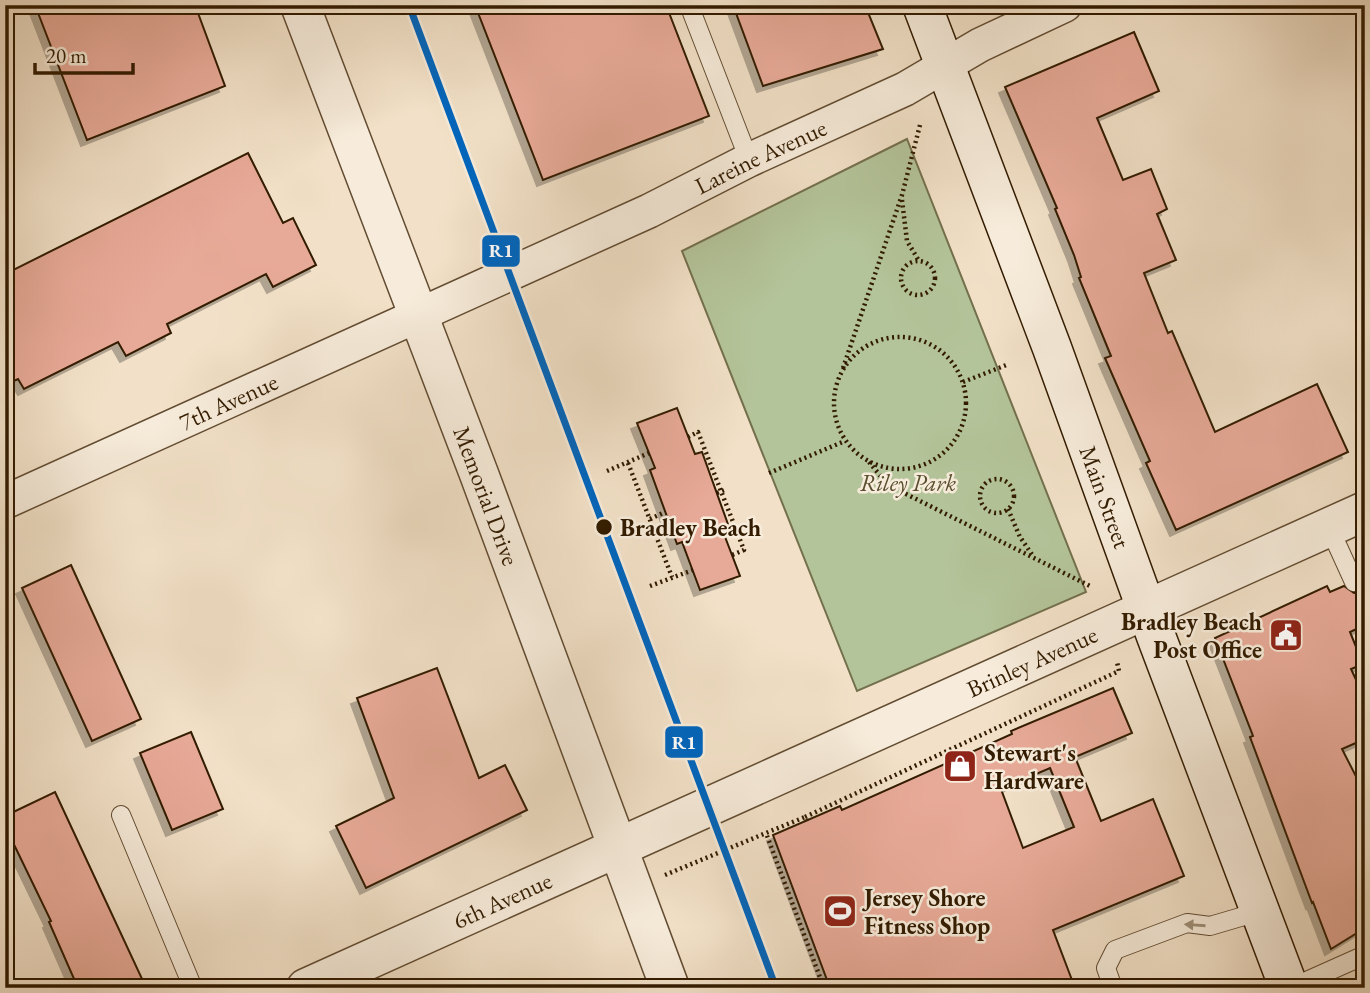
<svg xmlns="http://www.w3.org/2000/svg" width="1370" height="993" font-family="'EB Garamond',serif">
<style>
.green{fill:#b4c49a;stroke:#73704d;stroke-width:2}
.building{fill:#e8aa98;stroke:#321b00;stroke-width:2;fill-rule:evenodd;filter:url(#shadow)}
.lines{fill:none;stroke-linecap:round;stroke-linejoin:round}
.service-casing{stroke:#624c32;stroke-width:20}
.minor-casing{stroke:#624c32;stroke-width:36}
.tertiary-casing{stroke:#624c32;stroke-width:41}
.secondary-casing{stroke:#321b00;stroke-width:41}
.path{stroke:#321b00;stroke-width:4.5;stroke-dasharray:2 3.5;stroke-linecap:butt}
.service{stroke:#f7ecdb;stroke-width:18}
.minor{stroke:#f7ecdb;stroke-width:33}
.tertiary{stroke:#f7ecdb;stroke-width:38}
.secondary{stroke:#f7ecdb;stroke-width:38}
.rail-1-casing{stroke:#f7ecdb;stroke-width:12}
.rail-1{stroke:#0065bd;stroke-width:7}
.oneway{fill:#9e8e78}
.stop-dot{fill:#321b00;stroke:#f7ecdb;stroke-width:2.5}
.labels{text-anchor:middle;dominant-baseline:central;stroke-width:5;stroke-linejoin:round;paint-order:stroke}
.street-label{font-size:24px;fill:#321b00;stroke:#f7ecdb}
.park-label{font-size:24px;font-style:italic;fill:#594e2e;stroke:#f7ecdb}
.stop-label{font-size:24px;font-weight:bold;fill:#321b00;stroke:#f7ecdb;text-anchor:start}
.poi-label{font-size:24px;font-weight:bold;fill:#321b00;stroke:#f7ecdb;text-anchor:start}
.line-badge{stroke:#f7ecdb;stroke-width:2.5}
.badge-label{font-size:19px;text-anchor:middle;font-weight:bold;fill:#fff}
</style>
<defs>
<filter id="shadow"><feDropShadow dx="-6" dy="6" stdDeviation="0" flood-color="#0004"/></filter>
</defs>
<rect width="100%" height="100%" fill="#f2e1c8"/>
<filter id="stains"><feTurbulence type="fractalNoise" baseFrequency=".00286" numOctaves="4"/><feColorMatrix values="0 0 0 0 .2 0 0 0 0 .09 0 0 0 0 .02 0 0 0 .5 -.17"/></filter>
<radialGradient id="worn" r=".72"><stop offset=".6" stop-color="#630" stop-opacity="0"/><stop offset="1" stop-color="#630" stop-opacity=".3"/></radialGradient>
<polygon class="green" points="907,139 1086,592 857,691 682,251"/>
<g class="building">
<polygon points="35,5 195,5 225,86 87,140"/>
<polygon points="475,5 666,5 709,116 543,180"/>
<polygon points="733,5 865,5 883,49 763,86"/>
<polygon points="1134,32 1159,91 1097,118 1123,180 1151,169 1167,209 1157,214 1176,260 1144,273 1168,333 1172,331 1215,432 1317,384 1348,452 1176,530 1146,463 1150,461 1105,358 1111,356 1079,278 1081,277 1074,255 1055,209 1057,208 1005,87"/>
<polygon points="248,153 283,223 293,218 316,265 273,287 266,274 167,324 171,333 126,356 118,342 24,389 18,379 5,385 5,274"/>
<polygon points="677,408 695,454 702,452 729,527 722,529 740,576 700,590 682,542 677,544 650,470 655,468 637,423"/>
<polygon points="71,565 141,719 92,741 22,588"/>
<polygon points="1365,585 1365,625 1350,632 1363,664 1351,669 1365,699 1365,739 1342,749 1365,794 1365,928 1331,949 1313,902 1312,903 1250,737 1253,736 1215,638 1327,586 1330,592 1344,586 1354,593 1359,592"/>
<polygon points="437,668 479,778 505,765 527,810 366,888 336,826 394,798 357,698"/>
<path d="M1113 688 1132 733 1075 757 1101 821 1153 799 1184 876 1053 930 1075 988H830L773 835 840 806 842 810 1012 734 1011 731ZM1050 768 1074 827 1023 848 1001 789Z"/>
<polygon points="191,732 223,809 172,830 140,753"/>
<polygon points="55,792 143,981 128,988 78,988 49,922 51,921 5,826 5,816"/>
</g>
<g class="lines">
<g class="service-casing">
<g id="service">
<polyline points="689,5 749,160"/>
<polyline points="1329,527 1354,582"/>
<polyline points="121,815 193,988"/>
<polyline points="1113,988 1106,968 1115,950 1187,923 1210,926 1261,911"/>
<polyline points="1291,988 1365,955"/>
</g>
</g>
<g class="minor-casing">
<g id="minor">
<path id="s1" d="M5 502 649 211 749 160 905 89 980 45 1065 5"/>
</g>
</g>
<g class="tertiary-casing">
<g id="tertiary">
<path id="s2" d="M300 5 479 474 670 988"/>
<path id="s3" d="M306 988 1365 511"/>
</g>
</g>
<g class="secondary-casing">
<g id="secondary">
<path id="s4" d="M922 5 1052 348 1156 636 1289 988"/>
</g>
</g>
<g class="path">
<polyline points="902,200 907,241 919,261"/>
<circle cx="918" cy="278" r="17"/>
<circle cx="900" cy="403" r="66"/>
<polyline points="843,368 902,195 920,125"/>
<polyline points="963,382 1009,364"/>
<polyline points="688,437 698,432 744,550 732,555"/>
<polyline points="869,462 888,485 1092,587"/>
<polyline points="628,463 672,577"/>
<polyline points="607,471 649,453"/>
<polyline points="769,473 845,441"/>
<circle cx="997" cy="496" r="17"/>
<polyline points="717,493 727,489"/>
<polyline points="1008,509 1020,537 1033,556"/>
<polyline points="650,519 665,512"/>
<polyline points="650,586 693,570"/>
<polyline points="805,817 1119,671 1117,662"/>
<polyline points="807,821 805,817 766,833 824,988"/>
<polyline points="665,875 766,833"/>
</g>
<use href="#service" class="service"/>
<use href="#minor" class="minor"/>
<use href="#tertiary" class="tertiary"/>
<use href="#secondary" class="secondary"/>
<g class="rail-1-casing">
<polyline id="rail-1" points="409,5 776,988"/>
</g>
<use href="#rail-1" class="rail-1"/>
</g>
<defs><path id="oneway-solid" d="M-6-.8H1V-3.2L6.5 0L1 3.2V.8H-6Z" transform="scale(1.75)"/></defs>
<use class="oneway" href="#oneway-solid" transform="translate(1195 925) rotate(-176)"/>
<defs>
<g id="civic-square" transform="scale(1.75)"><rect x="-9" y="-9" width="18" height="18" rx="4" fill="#8f2418" stroke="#f7ecdb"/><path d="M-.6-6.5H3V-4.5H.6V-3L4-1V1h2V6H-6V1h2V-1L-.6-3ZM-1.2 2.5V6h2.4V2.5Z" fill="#fff"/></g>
<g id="shop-square" transform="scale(1.75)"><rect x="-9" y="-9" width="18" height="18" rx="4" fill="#8f2418" stroke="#f7ecdb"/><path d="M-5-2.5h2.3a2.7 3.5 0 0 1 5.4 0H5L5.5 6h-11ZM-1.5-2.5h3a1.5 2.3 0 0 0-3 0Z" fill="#fff"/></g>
<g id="stadium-square" transform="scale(1.75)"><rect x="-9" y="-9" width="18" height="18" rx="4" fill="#8f2418" stroke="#f7ecdb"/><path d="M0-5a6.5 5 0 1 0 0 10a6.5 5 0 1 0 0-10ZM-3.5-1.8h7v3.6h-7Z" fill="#fff"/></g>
</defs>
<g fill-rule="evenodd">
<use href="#civic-square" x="1286" y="635"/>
<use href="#shop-square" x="960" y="766"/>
<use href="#stadium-square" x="840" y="911"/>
</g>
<circle class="stop-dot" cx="604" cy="527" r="9"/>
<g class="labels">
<g class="street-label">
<text stroke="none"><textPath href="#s1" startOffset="831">Lareine Avenue</textPath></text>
<text stroke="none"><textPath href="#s1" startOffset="245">7th Avenue</textPath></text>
<text stroke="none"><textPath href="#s2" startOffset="525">Memorial Drive</textPath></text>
<text stroke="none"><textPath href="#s4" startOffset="525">Main Street</textPath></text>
<text stroke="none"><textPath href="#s3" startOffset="796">Brinley Avenue</textPath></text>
<text stroke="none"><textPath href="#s3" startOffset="215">6th Avenue</textPath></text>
</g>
<g class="park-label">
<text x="908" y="482">Riley Park</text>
</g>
<g class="stop-label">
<text x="620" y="527">Bradley Beach</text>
</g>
<g class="poi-label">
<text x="1262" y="621" text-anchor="end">Bradley Beach<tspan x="1262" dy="28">Post Office</tspan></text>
<text x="984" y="752">Stewart's<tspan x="984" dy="28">Hardware</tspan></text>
<text x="864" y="897">Jersey Shore<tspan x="864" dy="28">Fitness Shop</tspan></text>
</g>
</g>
<g class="line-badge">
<rect x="481" y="234" width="40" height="34" rx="7" fill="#0065bd"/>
<rect x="664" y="725" width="40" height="34" rx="7" fill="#0065bd"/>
</g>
<g class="badge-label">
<text x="501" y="257">R1</text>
<text x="684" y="749">R1</text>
</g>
<rect width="1370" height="993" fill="none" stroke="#f2e1c8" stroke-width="28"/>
<rect x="7" y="7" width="1356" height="979" fill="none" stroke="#321b00" stroke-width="3.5"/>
<rect x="14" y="14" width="1342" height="965" fill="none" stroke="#321b00" stroke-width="2"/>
<path d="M35 63v10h98v-10" fill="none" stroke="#321b00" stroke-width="3.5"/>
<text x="46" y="63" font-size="21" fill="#321b00" stroke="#f7ecdb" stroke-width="5" paint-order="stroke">20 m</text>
<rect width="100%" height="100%" filter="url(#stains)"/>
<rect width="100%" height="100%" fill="url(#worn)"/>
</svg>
